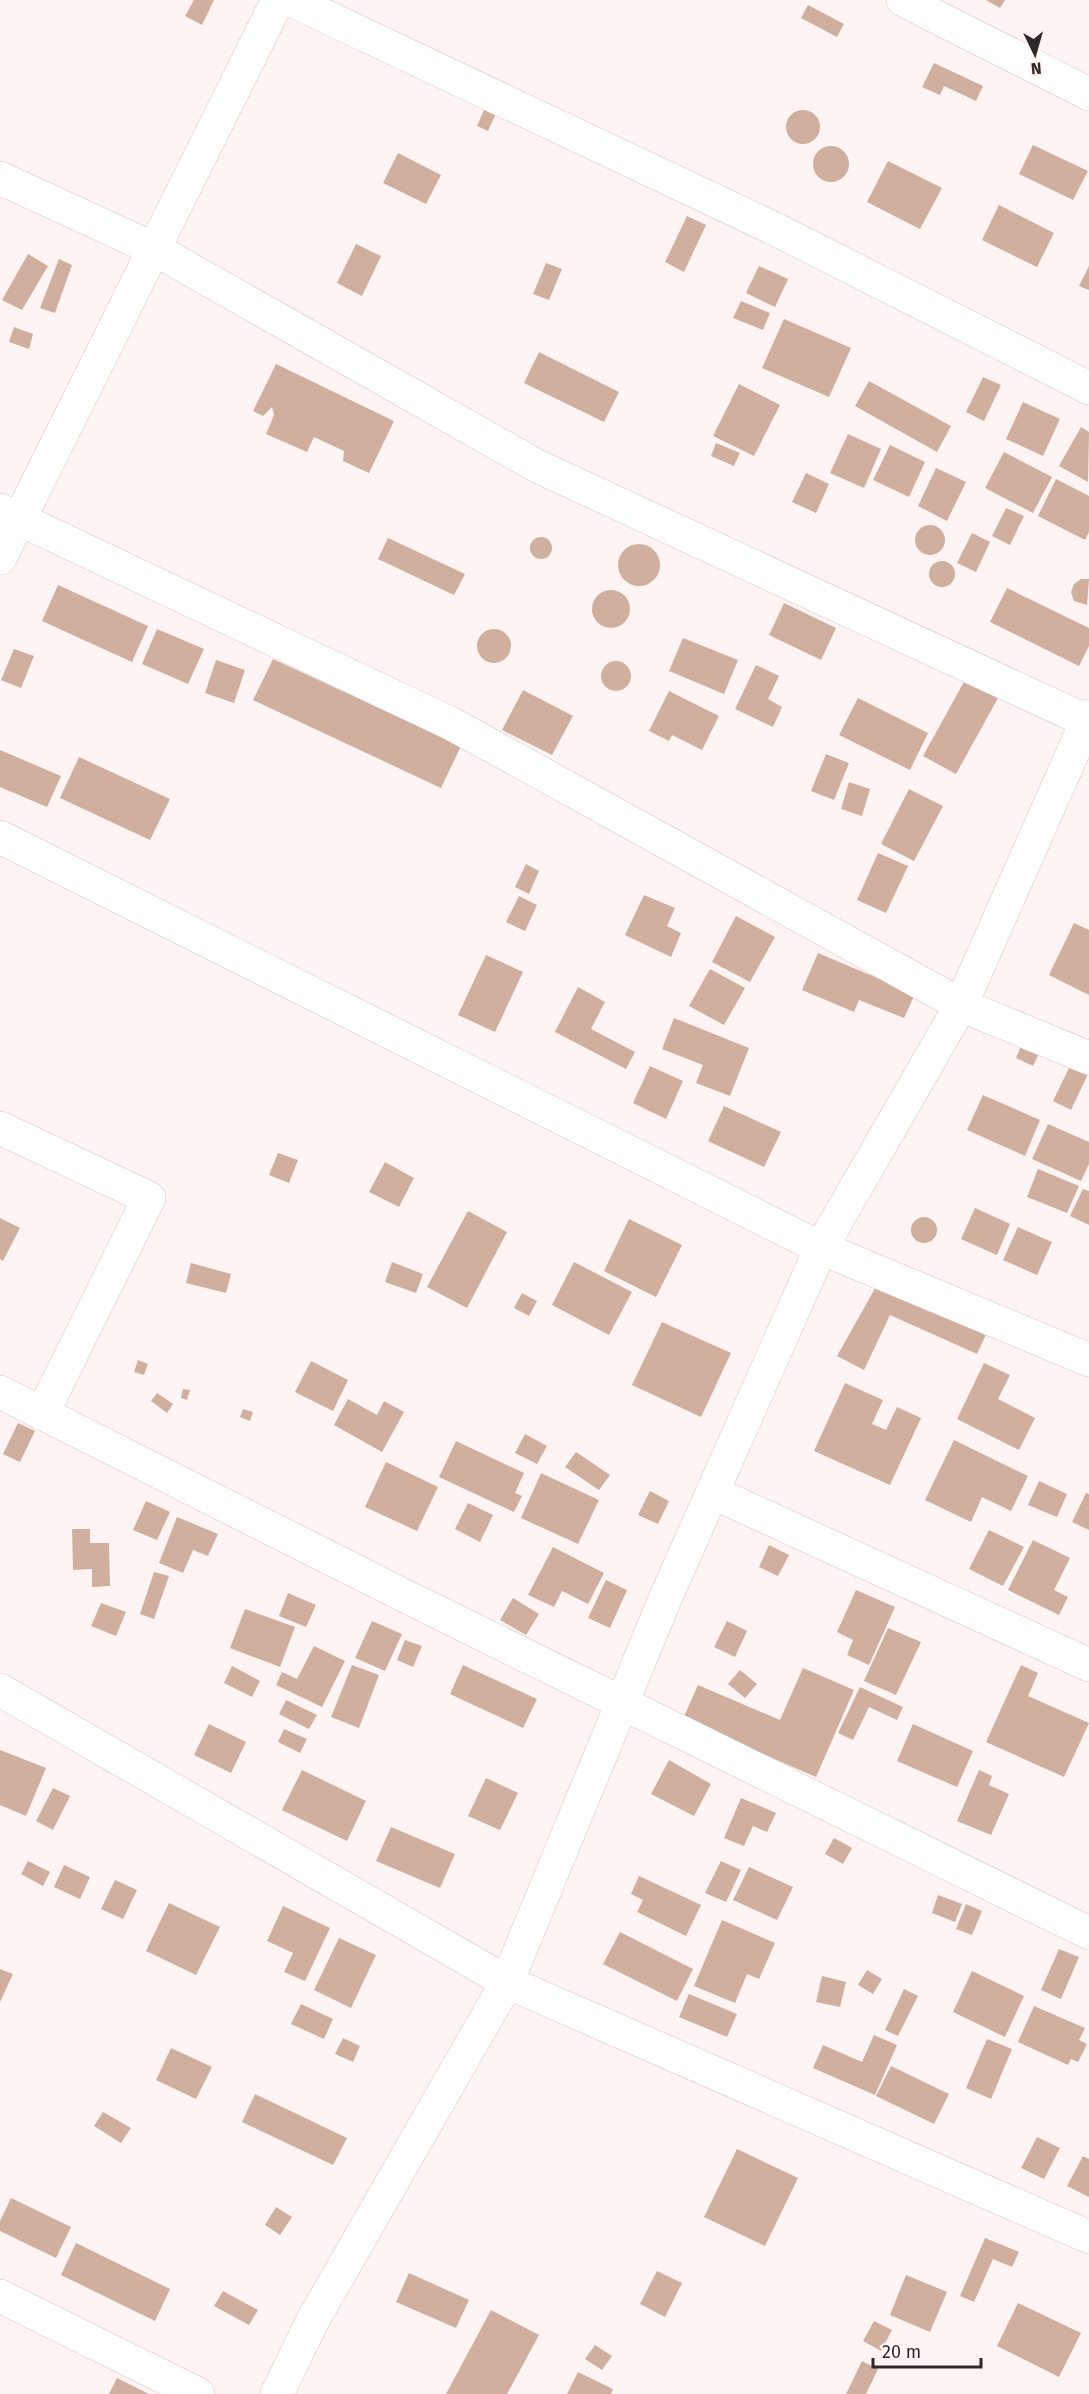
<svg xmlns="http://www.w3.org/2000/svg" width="1089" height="2394" font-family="'Fira Sans',sans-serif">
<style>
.building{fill:#d0af9e}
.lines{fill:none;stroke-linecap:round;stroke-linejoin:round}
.minor-casing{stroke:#d6c7c5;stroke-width:34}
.minor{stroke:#fff;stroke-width:33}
</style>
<rect width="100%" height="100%" fill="#fef4f3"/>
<g class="building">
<polygon points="194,0 214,0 202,25 185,16"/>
<polygon points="986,0 1005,0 1000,8"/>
<polygon points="808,5 844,24 837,37 801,18"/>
<polygon points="934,63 983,86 976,101 944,86 940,95 922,87"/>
<polygon points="487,103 498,109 488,131 477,126"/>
<circle cx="803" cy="127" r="17"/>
<polygon points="1033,145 1088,171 1073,200 1019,174"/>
<circle cx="831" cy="164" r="18"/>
<polygon points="398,153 441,175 426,204 383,183"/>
<polygon points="888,161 942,188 920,229 867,202"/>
<polygon points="999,205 1054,233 1037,267 982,240"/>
<polygon points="687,216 706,225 684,272 665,262"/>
<polygon points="356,244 381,256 362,296 337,283"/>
<polygon points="28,254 48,266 22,310 2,300"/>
<polygon points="59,259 72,265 55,313 40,308"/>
<polygon points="546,263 562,269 549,300 533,294"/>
<polygon points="759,266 788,279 775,307 746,293"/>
<polygon points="1089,266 1089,290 1079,286"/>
<polygon points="741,301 770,313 763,330 733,318"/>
<polygon points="784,319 851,348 829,397 762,368"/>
<polygon points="14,327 33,334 29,349 9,342"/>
<polygon points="539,352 619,392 604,422 524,383"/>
<polygon points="276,364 394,421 369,473 343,461 344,451 314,437 307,452 266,434 274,415 272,407 263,416 253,411"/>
<polygon points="983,377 1001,385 984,421 966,412"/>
<polygon points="869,381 951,426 937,452 855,406"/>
<polygon points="739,384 780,405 754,456 713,436"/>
<polygon points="1023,402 1060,419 1043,456 1006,439"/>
<polygon points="1081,427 1089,432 1088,482 1059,466"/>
<polygon points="848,434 881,449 864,488 830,473"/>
<polygon points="716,443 740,453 734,466 711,456"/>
<polygon points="890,445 925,462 909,497 873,480"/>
<polygon points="1004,452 1052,477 1033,513 985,488"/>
<polygon points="936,468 966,482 947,521 918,506"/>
<polygon points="806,473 829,484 816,513 792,502"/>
<polygon points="1056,479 1089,496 1089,532 1085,540 1038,516"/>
<polygon points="1006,508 1024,516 1010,545 992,536"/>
<circle cx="930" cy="540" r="15"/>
<polygon points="972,533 990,542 976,572 957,563"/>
<circle cx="541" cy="548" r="11"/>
<polygon points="388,538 465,574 454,595 378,559"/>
<circle cx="639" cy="565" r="21"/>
<circle cx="942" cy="574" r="13"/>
<polygon points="1081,579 1089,579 1087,605 1074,601 1071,592 1074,584"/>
<polygon points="58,585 148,626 132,662 42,621"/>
<polygon points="1007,588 1089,628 1089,646 1079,666 990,622"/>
<circle cx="611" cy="609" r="19"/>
<polygon points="784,603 836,628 821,660 769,635"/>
<polygon points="157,629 204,649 188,684 142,664"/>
<circle cx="494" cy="646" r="17"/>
<polygon points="683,638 738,660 724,694 669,671"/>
<polygon points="14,649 34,656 21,688 1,680"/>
<polygon points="273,659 461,746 441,788 253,700"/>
<polygon points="216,660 245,670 234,703 205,693"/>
<circle cx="616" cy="676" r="15"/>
<polygon points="756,665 779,676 768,699 782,707 773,727 735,709"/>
<polygon points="965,680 998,698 956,774 923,756"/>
<polygon points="523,690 573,716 552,755 502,730"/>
<polygon points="669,691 719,716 702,750 672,735 669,741 649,731"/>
<polygon points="858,698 928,733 910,770 839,735"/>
<polygon points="0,750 61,776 47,807 0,787"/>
<polygon points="826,754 849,763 834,800 811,791"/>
<polygon points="79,757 170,799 150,840 60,798"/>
<polygon points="849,782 870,789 862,816 841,809"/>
<polygon points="909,789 943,806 914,861 881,844"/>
<polygon points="878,853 908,866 886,913 857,900"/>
<polygon points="526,864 539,871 529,894 515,887"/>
<polygon points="644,895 675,908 667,926 681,933 671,957 625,935"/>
<polygon points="519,896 537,905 525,931 506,922"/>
<polygon points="736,916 775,937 750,982 712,962"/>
<polygon points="1074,923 1089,930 1089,995 1049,975"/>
<polygon points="818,953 915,994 904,1018 859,1000 854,1012 802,990"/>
<polygon points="486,955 523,972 495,1032 458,1015"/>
<polygon points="710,969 745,988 724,1025 689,1006"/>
<polygon points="578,987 605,1002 591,1029 635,1052 626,1069 555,1032"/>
<polygon points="674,1018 749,1048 730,1096 696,1083 703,1065 662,1049"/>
<polygon points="1023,1041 1041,1049 1033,1066 1016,1058"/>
<polygon points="650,1066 683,1081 666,1119 633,1103"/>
<polygon points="1070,1066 1088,1074 1071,1110 1053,1101"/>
<polygon points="983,1095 1040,1120 1025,1156 967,1130"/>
<polygon points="724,1106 781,1132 764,1167 708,1141"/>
<polygon points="1048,1124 1089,1142 1089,1164 1081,1181 1032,1159"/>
<polygon points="278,1153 298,1160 289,1183 269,1175"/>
<polygon points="385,1162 414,1178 399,1207 369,1192"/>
<polygon points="1038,1169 1079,1186 1067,1213 1027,1197"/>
<polygon points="1083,1189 1089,1191 1089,1225 1070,1216"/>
<polygon points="975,1208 1010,1224 997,1255 961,1239"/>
<polygon points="468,1211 507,1232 467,1308 427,1287"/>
<circle cx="924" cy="1230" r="13"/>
<polygon points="0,1218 20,1228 3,1261 0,1259"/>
<polygon points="629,1219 682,1245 656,1297 604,1271"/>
<polygon points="1018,1227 1052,1242 1037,1275 1003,1260"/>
<polygon points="392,1262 423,1274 416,1293 385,1282"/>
<polygon points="574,1262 632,1292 609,1335 552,1305"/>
<polygon points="191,1263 231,1274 226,1293 186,1283"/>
<polygon points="882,1276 990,1326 977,1354 890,1315 864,1370 837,1356"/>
<polygon points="522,1293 537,1301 529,1316 514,1308"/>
<polygon points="662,1322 731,1353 701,1417 632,1385"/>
<polygon points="138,1360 148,1364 144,1375 134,1372"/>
<polygon points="311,1361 348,1380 333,1411 295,1392"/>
<polygon points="984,1363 1010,1375 998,1399 1035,1418 1019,1450 957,1419"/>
<polygon points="845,1383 883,1400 872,1424 886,1430 897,1407 921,1418 890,1485 814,1451"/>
<polygon points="183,1389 190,1390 187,1400 181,1398"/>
<polygon points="157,1393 173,1404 167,1413 151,1401"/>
<polygon points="348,1399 377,1415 384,1401 404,1412 382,1452 334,1425"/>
<polygon points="243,1409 253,1412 250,1421 240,1417"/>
<polygon points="18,1423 35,1431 20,1462 3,1454"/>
<polygon points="525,1434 547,1446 537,1464 515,1453"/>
<polygon points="954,1440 1028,1476 1011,1511 982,1497 971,1522 925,1500"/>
<polygon points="456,1441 524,1473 515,1493 522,1496 514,1512 439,1477"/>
<polygon points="576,1452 610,1475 599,1490 565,1467"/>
<polygon points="386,1462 438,1487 417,1531 365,1507"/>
<polygon points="541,1473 599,1500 578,1544 521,1518"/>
<polygon points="1039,1481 1067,1494 1057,1517 1028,1505"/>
<polygon points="650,1491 669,1501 658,1524 638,1515"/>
<polygon points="1086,1493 1089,1494 1089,1530 1072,1522"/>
<polygon points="146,1501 170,1512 157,1540 133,1530"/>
<polygon points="468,1503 493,1515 480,1542 455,1529"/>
<polygon points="177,1517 218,1534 208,1556 193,1550 183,1573 159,1563"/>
<polygon points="72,1529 90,1529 90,1543 109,1543 110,1586 92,1587 92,1569 73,1570"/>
<polygon points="989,1530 1024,1547 1003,1586 969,1569"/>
<polygon points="1033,1540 1070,1558 1054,1590 1068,1597 1059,1615 1008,1590"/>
<polygon points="769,1545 789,1555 778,1576 759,1567"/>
<polygon points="553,1547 604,1573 588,1604 562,1591 554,1607 528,1595"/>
<polygon points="154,1572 169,1576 154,1619 140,1614"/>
<polygon points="606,1580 627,1590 610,1628 588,1618"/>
<polygon points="856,1590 895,1607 869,1665 847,1655 853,1640 837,1632"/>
<polygon points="288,1593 316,1605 306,1627 279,1616"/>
<polygon points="513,1598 539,1614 526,1635 500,1620"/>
<polygon points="101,1603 126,1612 116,1636 91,1626"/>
<polygon points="245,1609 295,1627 280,1667 230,1648"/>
<polygon points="372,1621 402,1634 385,1671 355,1658"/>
<polygon points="727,1621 747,1631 735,1657 714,1647"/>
<polygon points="888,1628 921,1642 896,1695 864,1681"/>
<polygon points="405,1640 422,1646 413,1667 397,1660"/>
<polygon points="314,1646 345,1661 322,1707 276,1685 282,1672 297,1679"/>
<polygon points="352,1665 379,1675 359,1728 331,1717"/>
<polygon points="463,1665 537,1699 523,1728 450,1694"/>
<polygon points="1021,1665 1038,1673 1028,1696 1089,1723 1064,1777 986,1742"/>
<polygon points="232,1666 260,1681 252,1697 224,1683"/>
<polygon points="803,1668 854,1690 816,1777 683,1719 698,1685 780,1720"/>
<polygon points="740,1670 757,1684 745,1698 728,1684"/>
<polygon points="860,1687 903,1707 897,1720 869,1707 853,1740 838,1733"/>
<polygon points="286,1700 317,1715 309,1729 279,1714"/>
<polygon points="209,1724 246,1742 231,1773 194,1755"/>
<polygon points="913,1724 973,1751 957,1787 897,1761"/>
<polygon points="284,1729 307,1739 300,1753 278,1742"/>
<polygon points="0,1750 46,1768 26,1816 0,1805"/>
<polygon points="669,1760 711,1784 694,1816 651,1794"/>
<polygon points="302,1770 366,1801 347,1841 282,1810"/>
<polygon points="979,1770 992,1776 989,1785 1009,1794 991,1835 957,1821"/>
<polygon points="486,1778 518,1793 500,1830 468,1816"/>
<polygon points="53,1788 70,1796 53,1830 36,1821"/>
<polygon points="741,1798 776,1813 767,1832 753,1826 744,1846 724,1838"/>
<polygon points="391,1827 455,1854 440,1888 376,1861"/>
<polygon points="834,1838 852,1848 843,1864 825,1854"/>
<polygon points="28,1861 50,1872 43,1886 21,1874"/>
<polygon points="721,1861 741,1870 726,1902 705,1893"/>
<polygon points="64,1865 90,1877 80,1899 54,1887"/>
<polygon points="749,1867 793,1887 777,1920 733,1900"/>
<polygon points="639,1876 701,1905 686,1936 637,1912 643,1900 631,1894"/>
<polygon points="115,1880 137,1890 123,1919 101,1909"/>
<polygon points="938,1895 962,1904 955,1922 932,1913"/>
<polygon points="169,1903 220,1927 196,1975 146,1951"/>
<polygon points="966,1904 982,1911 972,1935 956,1929"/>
<polygon points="283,1906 330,1928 305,1981 284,1972 293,1953 267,1941"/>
<polygon points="722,1920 775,1943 759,1979 747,1974 735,2003 694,1986"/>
<polygon points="620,1932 693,1969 677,2001 603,1964"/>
<polygon points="339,1938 376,1955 351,2008 314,1990"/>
<polygon points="1059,1949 1079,1957 1061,1999 1041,1990"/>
<polygon points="0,1969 13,1974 0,2002"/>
<polygon points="867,1970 882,1979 873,1994 858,1985"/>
<polygon points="972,1971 1024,1996 1005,2037 953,2012"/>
<polygon points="822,1976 846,1982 840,2007 816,2002"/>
<polygon points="904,1989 918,1996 898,2036 885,2030"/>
<polygon points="689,1994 737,2014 727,2037 679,2017"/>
<polygon points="301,2004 333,2019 324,2039 291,2024"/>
<polygon points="1034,2006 1085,2028 1079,2040 1087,2044 1078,2062 1071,2059 1068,2065 1018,2042"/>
<polygon points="874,2035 897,2045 875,2095 813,2068 823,2045 862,2062"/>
<polygon points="343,2038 360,2046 353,2062 335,2054"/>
<polygon points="987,2039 1012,2049 991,2099 966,2088"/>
<polygon points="171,2048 212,2067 196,2099 156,2080"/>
<polygon points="891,2066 949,2094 934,2124 876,2096"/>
<polygon points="255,2094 347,2138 333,2165 242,2122"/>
<polygon points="103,2112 131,2128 121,2143 94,2126"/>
<polygon points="1037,2137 1060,2148 1044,2179 1021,2168"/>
<polygon points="737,2149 798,2178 765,2246 704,2217"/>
<polygon points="1083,2156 1089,2159 1089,2197 1067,2186"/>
<polygon points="11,2198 71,2227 56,2258 0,2231 0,2221"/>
<polygon points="276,2207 292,2217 280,2235 265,2225"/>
<polygon points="985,2238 1019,2252 1012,2267 993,2259 974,2302 960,2296"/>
<polygon points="76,2243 170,2289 155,2321 61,2275"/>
<polygon points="657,2271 682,2283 665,2317 640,2304"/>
<polygon points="409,2273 469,2300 456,2328 396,2302"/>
<polygon points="906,2275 947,2292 930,2332 890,2315"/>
<polygon points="223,2291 258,2310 249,2325 214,2306"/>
<polygon points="1018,2303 1081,2333 1059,2377 997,2346"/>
<polygon points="491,2310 539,2335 507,2394 446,2394"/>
<polygon points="874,2321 892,2330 881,2351 863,2341"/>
<polygon points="595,2345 612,2356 602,2370 585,2359"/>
<polygon points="862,2361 878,2369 866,2394 846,2394"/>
<polygon points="578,2372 613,2389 611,2394 567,2394"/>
<polygon points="117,2378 149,2394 109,2394"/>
</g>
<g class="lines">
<g class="minor-casing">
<g id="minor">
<polyline points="291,0 777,230 1089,388"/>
<polyline points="903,0 1089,94"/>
<polyline points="0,178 154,249 537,466 1089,722"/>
<polyline points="0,510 452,724 961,1005 1089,1058"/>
<polyline points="0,558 278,0"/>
<polyline points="0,837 821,1248 1089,1360"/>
<polyline points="0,1128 149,1198 42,1414"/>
<polyline points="0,1392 409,1598 1089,1933"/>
<polyline points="714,1493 1089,1665"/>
<polyline points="0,1690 507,1982 1089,2237"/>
<polyline points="0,2296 198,2394"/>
<polyline points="277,2394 313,2320 507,1982 665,1599 821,1248 961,1005 1089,716"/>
</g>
</g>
<use href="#minor" class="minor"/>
</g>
<g transform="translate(1035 54) rotate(175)" stroke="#fef4f3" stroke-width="4.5" paint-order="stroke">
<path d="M0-4.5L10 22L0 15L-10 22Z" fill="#2e2828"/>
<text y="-9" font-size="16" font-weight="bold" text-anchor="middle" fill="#2e2828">N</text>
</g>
<path d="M873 2358v9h108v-9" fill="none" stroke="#2e2828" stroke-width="3"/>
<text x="882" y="2358" font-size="18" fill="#2e2828" stroke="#fef4f3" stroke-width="4.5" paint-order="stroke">20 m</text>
</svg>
